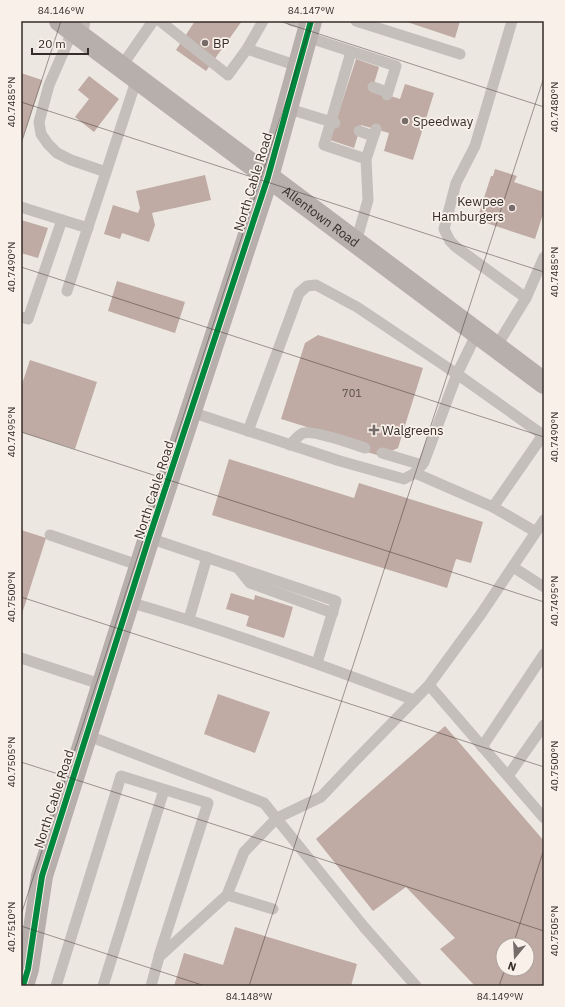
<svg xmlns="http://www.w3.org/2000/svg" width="565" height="1007" font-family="'IBM Plex Sans',sans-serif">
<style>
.building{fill:#bfaaa4;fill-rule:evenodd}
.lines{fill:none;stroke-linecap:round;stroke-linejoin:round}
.lane{stroke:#c5bfbb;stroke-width:11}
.secondary{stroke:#b6afac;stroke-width:22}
.cycleway-casing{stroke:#f9f0ea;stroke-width:8}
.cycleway{stroke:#00873e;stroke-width:6}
.ticks{fill:none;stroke:#362c29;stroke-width:1;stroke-opacity:0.45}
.poi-dot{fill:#766d6a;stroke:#f9f0ea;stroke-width:1.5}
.labels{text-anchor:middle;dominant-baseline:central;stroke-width:3.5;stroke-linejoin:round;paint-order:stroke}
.number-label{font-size:11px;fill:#584c48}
.poi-label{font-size:13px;fill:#362c29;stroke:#f9f0ea;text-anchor:start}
.street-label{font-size:13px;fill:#362c29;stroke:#f9f0ea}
.neatline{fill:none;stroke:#362c29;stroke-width:1.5}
.ticks-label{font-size:10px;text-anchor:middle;fill:#362c29}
</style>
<rect width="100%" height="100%" fill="#ede7e2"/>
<g class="building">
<polygon points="195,21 242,21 206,71 176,50"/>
<polygon points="404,21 460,21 455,38"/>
<polygon points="356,59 379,67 372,90 400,99 405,84 434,93 413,160 384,151 389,133 361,125 354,148 330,140"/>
<polygon points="21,73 42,80 21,143"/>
<polygon points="89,76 119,99 94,132 75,117 89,99 78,90"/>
<polygon points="495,169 517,176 514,182 544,192 544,211 535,239 477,220 491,176 493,176"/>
<polygon points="205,175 211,200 152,213 155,225 149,242 122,233 120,239 104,234 113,205 138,213 140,208 136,191"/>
<polygon points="21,220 48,228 38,258 21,253"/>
<polygon points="117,281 185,302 175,333 108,311"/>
<polygon points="318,335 423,368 398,448 381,456 363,451 365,445 281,419 305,343"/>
<polygon points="30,360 97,382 75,449 21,432 21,387"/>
<polygon points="229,459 354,498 359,483 483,522 471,563 456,559 447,588 212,515"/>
<polygon points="21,530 46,538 21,617"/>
<polygon points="231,593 254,600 255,595 293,607 284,638 246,626 249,616 226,609"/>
<polygon points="218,694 270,712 255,753 204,734"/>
<path d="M445 726 544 841V986H475L440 949 455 938 406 887 373 911 316 839ZM503 945H527V969H503Z"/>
<polygon points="235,927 357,964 351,986 174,986 184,953 223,965"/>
</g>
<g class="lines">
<g class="lane">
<polyline points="160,21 228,75 247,49 298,66"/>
<polyline points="292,21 310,25"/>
<polyline points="356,21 460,54"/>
<polyline points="512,21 475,146 456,183 444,229 450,241 456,247 526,298"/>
<polyline points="73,30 49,85 39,122 41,134 48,144 57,153 71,160 106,172"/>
<polyline points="82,37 85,21"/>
<polyline points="307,37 396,66 387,95"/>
<polyline points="247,49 263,21"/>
<polyline points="351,52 324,145 366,159"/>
<polyline points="121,67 153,21"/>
<polyline points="373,87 387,92"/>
<polyline points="286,108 335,123"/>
<polyline points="359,131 373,136"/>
<polyline points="21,207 62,220"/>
<polyline points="356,242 368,200 366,159 376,129"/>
<polyline points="67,291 137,78"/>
<polyline points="21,317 28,319 62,220 88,228"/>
<polyline points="496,347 526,298 544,257"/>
<polyline points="191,412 340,461 404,479 415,473 424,462 457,374 477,333"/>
<polyline points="248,431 299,293 307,286 316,285 357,307 457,374 543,435 493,507 536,532"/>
<path d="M290 445C294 441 299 434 304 433 314 430 353 444 365 448"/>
<polyline points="382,453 422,465"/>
<polyline points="415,473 493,507"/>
<polyline points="50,535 141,566"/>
<polyline points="149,538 336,601 317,663"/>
<polyline points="513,567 544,587"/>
<polyline points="238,568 250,583 333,613"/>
<path d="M129 602C226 630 320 664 414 700"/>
<polyline points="189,619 207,557"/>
<polyline points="21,658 103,685"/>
<polyline points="429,685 544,818"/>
<polyline points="86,735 264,803 364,927 416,986"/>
<polyline points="482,747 544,654"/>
<polyline points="508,776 544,725"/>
<polyline points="227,895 273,909"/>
<polyline points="56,986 121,776 208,803 159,956"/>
<polyline points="103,986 164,790"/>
<polyline points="151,986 159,957 227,895 244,852 277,818 321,797 354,762 429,685 481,614 544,520"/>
</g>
<g class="secondary">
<path id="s1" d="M60 21 544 383"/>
<polyline points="23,986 28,969 42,876 149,538 268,177 311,21"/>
</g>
<g class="cycleway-casing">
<polyline id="cycleway" points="23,986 28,969 42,876 149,538 268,177 311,21"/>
</g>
<use href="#cycleway" class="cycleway"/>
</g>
<path class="ticks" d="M279 21 544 107M21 102 544 272M21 144 61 21M21 267 544 437M21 432 544 602M21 597 544 767M21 762 544 931M21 915 312 21M21 926 205 986M513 945 544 849M249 986 544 77M499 986 505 969"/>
<g class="poi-dot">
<circle cx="205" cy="43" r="4"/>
<circle cx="405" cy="121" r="4"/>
<circle cx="512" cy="208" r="4"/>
<path d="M372 424h4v4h4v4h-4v4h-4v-4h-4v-4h4z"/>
</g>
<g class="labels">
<g class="number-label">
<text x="352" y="393">701</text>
</g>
<g class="poi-label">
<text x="213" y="43">BP</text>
<text x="413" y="121">Speedway</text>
<text x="504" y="201" text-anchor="end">Kewpee<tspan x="504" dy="15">Hamburgers</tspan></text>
<text x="382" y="430">Walgreens</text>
</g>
<g class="street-label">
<text transform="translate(253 182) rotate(-73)">North Cable Road</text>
<text stroke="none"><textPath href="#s1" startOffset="326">Allentown Road</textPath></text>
<text transform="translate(154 490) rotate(-72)">North Cable Road</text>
<text transform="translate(54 799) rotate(-72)">North Cable Road</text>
</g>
</g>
<rect width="565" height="1007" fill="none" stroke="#f9f0ea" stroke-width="44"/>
<g transform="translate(515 957) rotate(198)"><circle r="19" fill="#f9f0ea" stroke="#aba29d"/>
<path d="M0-3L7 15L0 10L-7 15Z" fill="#766d6a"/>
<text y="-6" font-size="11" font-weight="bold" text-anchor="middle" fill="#362c29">N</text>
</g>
<path d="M32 48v6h56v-6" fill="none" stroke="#362c29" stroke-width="2"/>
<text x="38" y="48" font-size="12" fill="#362c29" stroke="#f9f0ea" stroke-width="3" paint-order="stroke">20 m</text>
<rect x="22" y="22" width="521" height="963" class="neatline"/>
<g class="ticks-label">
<text x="61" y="14">84.146°W</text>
<text x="311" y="14">84.147°W</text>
<text transform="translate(11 102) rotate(-90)" y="4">40.7485°N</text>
<text transform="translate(554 107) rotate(-90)" y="4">40.7480°N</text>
<text transform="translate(11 267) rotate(-90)" y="4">40.7490°N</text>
<text transform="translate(554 272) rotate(-90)" y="4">40.7485°N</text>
<text transform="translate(11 432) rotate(-90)" y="4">40.7495°N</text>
<text transform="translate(554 437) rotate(-90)" y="4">40.7490°N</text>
<text transform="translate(11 597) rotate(-90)" y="4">40.7500°N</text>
<text transform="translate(554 601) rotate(-90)" y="4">40.7495°N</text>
<text transform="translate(11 762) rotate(-90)" y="4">40.7505°N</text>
<text transform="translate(554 766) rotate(-90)" y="4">40.7500°N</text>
<text transform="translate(11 927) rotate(-90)" y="4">40.7510°N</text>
<text transform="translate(554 931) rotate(-90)" y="4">40.7505°N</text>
<text x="249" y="1000">84.148°W</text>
<text x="500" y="1000">84.149°W</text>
</g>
</svg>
